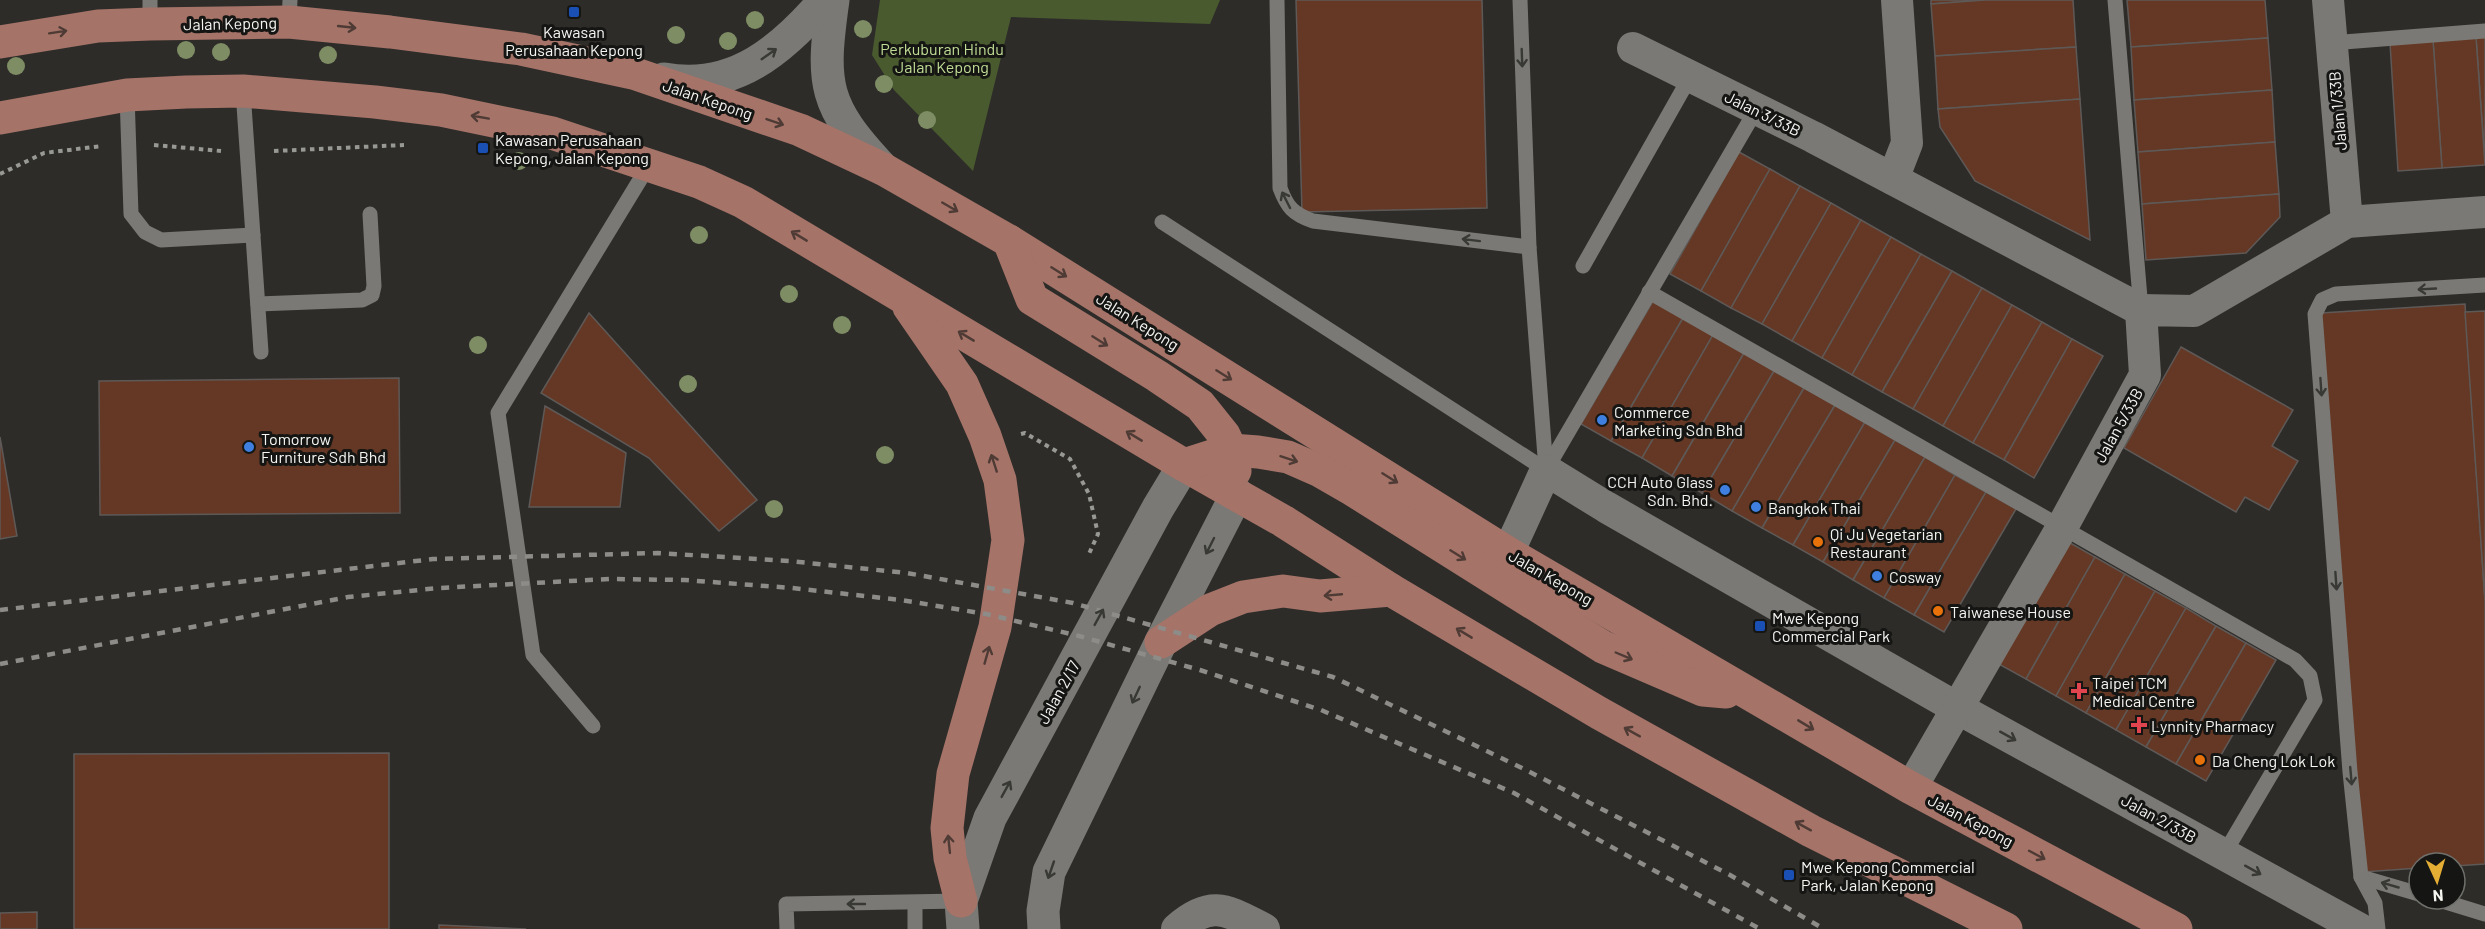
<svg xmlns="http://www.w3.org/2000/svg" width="2485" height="929" font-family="Barlow,sans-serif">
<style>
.green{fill:#495a2f}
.building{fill:#643824;stroke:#5e5957;stroke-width:1.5}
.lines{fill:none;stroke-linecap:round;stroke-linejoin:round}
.path{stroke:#989895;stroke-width:4;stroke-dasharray:4.5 4.5;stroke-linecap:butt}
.service{stroke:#7a7975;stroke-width:15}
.minor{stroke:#7a7975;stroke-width:32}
.tertiary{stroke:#7a7975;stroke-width:33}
.primary{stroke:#a57368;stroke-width:33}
.rail{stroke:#8d8c89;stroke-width:4.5;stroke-dasharray:8 8;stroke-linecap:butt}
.tree{fill:#7e8d64}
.oneway{stroke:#4f3b35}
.oneway2{stroke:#383835}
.transit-dot{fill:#1a4fb4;stroke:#151513;stroke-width:2}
.shop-dot{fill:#3f7fe0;stroke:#151513;stroke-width:2}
.food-dot{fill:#e8710a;stroke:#151513;stroke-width:2}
.health-dot{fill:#e0444e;stroke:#151513;stroke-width:2}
.labels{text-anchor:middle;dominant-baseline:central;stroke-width:6;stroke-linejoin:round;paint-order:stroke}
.street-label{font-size:16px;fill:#f5f5f2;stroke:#151513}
.poi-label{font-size:16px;fill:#f5f5f2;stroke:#151513;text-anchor:start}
.park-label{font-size:16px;fill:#c0dd95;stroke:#151513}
</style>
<rect width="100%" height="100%" fill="#2d2c29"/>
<polygon class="green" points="880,0 1220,0 1210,24 1011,17 973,171 894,90 872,55"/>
<g class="building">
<polygon points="1296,0 1482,0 1487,208 1302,212"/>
<polygon points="1931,0 1985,0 1931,4"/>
<polygon points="1985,0 2073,0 2076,47 1935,56 1931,4"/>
<polygon points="2127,0 2265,0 2268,38 2131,47"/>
<polygon points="2485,36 2485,162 2476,37"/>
<polygon points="2476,37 2485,165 2442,168 2433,40"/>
<polygon points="2268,38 2272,90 2134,100 2131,47"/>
<polygon points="2433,40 2442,168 2398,171 2390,43"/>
<polygon points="2076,47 2080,99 1938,109 1935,56"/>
<polygon points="2272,90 2275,142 2138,152 2134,100"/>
<polygon points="2080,99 2090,240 1975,181 1940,127 1938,109"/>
<polygon points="2275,142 2279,194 2142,204 2138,152"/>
<polygon points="1739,152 1770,169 1701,291 1670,274"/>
<polygon points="1770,169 1800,186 1731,308 1701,291"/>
<polygon points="1800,186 1831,203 1762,324 1731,308"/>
<polygon points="2279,194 2280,217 2246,253 2146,260 2142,204"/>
<polygon points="1831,203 1861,220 1792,341 1762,324"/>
<polygon points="1861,220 1891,237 1822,358 1792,341"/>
<polygon points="1891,237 1921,254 1852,375 1822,358"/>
<polygon points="1921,254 1952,271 1882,392 1852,375"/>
<polygon points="1952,271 1982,288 1913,409 1882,392"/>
<polygon points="1982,288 2012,305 1943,426 1913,409"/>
<polygon points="1653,301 1683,318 1611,441 1581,424"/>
<polygon points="2465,304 2485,601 2485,864 2455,866 2455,863 2419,863 2419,868 2363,872 2321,313"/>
<polygon points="2012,305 2042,322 1973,443 1943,426"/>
<polygon points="2485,311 2485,601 2465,312"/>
<polygon points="589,313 757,500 719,531 649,458 541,393"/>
<polygon points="1683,318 1713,335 1642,458 1611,441"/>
<polygon points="2042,322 2072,339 2004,460 1973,443"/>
<polygon points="1713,335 1744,353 1672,476 1642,458"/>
<polygon points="2072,339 2103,356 2034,478 2004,460"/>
<polygon points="2181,347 2293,410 2272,446 2298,461 2269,510 2245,497 2236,512 2124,448"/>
<polygon points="1744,353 1774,371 1702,493 1672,476"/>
<polygon points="1774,371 1804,388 1732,511 1702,493"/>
<polygon points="399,378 400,513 100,515 99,381"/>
<polygon points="1804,388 1835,405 1762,528 1732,511"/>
<polygon points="1835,405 1865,422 1793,545 1762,528"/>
<polygon points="545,406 626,453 620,507 529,507"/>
<polygon points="1865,422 1895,440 1823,562 1793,545"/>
<polygon points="0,437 17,536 0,539"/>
<polygon points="1895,440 1925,457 1853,580 1823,562"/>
<polygon points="1925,457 1955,475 1884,598 1853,580"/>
<polygon points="1955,475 1986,492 1914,615 1884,598"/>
<polygon points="1986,492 2016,509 1944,632 1914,615"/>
<polygon points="2065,540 2095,557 2026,679 1995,662"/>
<polygon points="2095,557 2125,574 2056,696 2026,679"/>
<polygon points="2125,574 2155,591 2086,713 2056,696"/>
<polygon points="2155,591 2186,608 2116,730 2086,713"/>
<polygon points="2186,608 2216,626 2146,747 2116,730"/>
<polygon points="2216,626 2246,643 2176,764 2146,747"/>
<polygon points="2246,643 2276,660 2206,781 2176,764"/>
<polygon points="389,753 389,929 74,929 74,754"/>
<polygon points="37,912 37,929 0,929 0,913"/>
<polygon points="439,925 526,929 439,929"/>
</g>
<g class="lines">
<g class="path">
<polyline points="154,145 221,151"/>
<polyline points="274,151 404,145"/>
<polyline points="0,174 44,153 102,146"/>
<polyline points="1021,434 1025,433 1070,459 1089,494 1098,534 1088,556"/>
</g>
<g class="service">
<polyline points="150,0 150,24"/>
<path d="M1277 0 1280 188C1287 207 1293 214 1313 221L1529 247"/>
<polyline points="1520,0 1529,247 1546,470"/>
<polyline points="2115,0 2141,310"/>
<polyline points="289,22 290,0"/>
<polyline points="2331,43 2485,31"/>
<polyline points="243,91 261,352"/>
<polyline points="127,95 131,214 145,232 161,240 253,235"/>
<polyline points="1162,222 1546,470"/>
<polyline points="1583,266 1690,77"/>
<polyline points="1649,292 2295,660 2310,676 2315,700 2224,854"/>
<polyline points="258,304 362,300 372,295 374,286 370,214"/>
<polyline points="1546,470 1756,110"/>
<polyline points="593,726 533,655 498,413 649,165"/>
<polyline points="2361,877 2419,894"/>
<polyline points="2436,899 2485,914"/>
<polyline points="787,929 786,904 961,901"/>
<polyline points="915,929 915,903"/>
<polyline points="2378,929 2375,903 2361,877 2350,772 2315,314 2322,300 2336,294 2485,285"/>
</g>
<g class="minor">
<polyline points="2328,0 2347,222"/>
<polyline points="1633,48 1813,137 2141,310"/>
<polyline points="1893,179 1907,143 1897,0"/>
<polyline points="1508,553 1546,470 1606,507 1957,708 2360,929"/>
<polyline points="1911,788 2061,529 2145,375 2141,310 2194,311 2347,222 2485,212"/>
<path d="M1177 929C1212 898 1228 911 1264 929"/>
</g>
<g class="tertiary">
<path d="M833 0C821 85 823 105 883 169"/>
<path d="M664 79C734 92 783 49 825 0"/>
<polyline points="963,929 961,901 990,818 1158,508 1184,465"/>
<polyline points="1044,929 1043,911 1049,872 1161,642 1237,494"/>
</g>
<g class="primary">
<polyline points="0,42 98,26 150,24 289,22 390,32 521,49 633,73 800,130 883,169 1009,241 1508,553 1911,788 2176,929"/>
<polyline points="0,118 127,95 186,92 243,91 375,102 441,110 552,133 699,182 743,202 1184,465 1283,521 1391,590 1599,713 1811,831 2006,929"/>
<polyline points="1009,241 1032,299 1157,376 1200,405 1224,435 1231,450 1235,471"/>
<polyline points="909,307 962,384 985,436 1000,480 1008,540 995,627 953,774 947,828 950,858 961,901"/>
<polyline points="1184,465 1231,450 1258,452 1288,457 1320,471 1353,490 1603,647 1703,690 1726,692"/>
<polyline points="1161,642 1210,610 1243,597 1283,591 1320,596 1391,590"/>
</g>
<g class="rail">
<polyline points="0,610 433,559 658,553 789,561 907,573 1073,603 1333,677 1522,768 1730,875 1824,929"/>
<polyline points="0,664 348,597 439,588 609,579 685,580 792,588 901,600 986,614 1079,636 1200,670 1321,710 1514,793 1760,929"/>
</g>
</g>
<g class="tree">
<circle cx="755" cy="20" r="9"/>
<circle cx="863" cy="29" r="9"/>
<circle cx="676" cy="35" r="9"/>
<circle cx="728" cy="41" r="9"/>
<circle cx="186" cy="50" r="9"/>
<circle cx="221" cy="52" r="9"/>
<circle cx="328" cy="55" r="9"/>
<circle cx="16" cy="66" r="9"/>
<circle cx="884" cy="84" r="9"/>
<circle cx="927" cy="120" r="9"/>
<circle cx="519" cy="161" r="9"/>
<circle cx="699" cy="235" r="9"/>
<circle cx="789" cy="294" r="9"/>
<circle cx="842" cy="325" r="9"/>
<circle cx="478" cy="345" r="9"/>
<circle cx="688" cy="384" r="9"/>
<circle cx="885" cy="455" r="9"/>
<circle cx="774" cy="509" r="9"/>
</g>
<defs><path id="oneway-shaft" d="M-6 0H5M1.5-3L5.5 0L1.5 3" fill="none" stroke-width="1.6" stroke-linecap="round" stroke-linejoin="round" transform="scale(1.5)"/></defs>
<g class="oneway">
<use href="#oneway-shaft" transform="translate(347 27) rotate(6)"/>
<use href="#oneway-shaft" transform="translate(58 32) rotate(-9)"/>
<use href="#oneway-shaft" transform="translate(480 117) rotate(-170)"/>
<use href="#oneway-shaft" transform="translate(775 122) rotate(19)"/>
<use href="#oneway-shaft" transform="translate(950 207) rotate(30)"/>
<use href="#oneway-shaft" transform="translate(799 236) rotate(-149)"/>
<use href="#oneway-shaft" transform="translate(1059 272) rotate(32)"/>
<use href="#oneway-shaft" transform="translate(966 336) rotate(-149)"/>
<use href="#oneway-shaft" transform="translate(1100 341) rotate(32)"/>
<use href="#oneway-shaft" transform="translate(1224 375) rotate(32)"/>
<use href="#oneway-shaft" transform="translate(1134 436) rotate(-149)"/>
<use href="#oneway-shaft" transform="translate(1289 459) rotate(18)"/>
<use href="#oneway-shaft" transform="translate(994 463) rotate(-108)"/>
<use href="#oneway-shaft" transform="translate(1390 478) rotate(32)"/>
<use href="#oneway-shaft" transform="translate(1458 555) rotate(32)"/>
<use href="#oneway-shaft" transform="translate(1333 595) rotate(175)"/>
<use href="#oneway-shaft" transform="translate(1464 633) rotate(-149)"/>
<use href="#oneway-shaft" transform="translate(987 655) rotate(-74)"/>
<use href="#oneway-shaft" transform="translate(1624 656) rotate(23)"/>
<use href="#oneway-shaft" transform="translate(1806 725) rotate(31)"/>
<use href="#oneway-shaft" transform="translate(1632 732) rotate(-151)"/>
<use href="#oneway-shaft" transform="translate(1803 826) rotate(-151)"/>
<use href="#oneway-shaft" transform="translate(949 844) rotate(-96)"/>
<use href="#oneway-shaft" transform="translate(2037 855) rotate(28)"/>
</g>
<g class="oneway2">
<use href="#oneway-shaft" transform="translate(769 54) rotate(-35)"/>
<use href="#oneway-shaft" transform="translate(1522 58) rotate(88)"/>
<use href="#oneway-shaft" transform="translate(1286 200) rotate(-117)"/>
<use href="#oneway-shaft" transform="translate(1471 240) rotate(-173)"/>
<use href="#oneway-shaft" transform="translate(2427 289) rotate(177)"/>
<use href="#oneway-shaft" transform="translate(2321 387) rotate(86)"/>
<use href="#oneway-shaft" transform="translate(1210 546) rotate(117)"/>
<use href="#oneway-shaft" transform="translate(2336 581) rotate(86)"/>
<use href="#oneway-shaft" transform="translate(1099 617) rotate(-61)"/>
<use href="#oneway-shaft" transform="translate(1136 695) rotate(115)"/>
<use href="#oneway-shaft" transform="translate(2008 736) rotate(29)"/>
<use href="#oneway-shaft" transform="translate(2351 776) rotate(85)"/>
<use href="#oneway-shaft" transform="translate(1006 789) rotate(-61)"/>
<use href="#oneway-shaft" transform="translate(1051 870) rotate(109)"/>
<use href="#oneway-shaft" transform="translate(2253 870) rotate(29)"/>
<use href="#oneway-shaft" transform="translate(2390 885) rotate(-164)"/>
<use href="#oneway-shaft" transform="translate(856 904) rotate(180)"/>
</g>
<g class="transit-dot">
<rect x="568" y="6" width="12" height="12" rx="3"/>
<rect x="477" y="142" width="12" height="12" rx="3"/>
<rect x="1754" y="620" width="12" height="12" rx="3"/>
<rect x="1783" y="869" width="12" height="12" rx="3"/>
</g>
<g class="shop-dot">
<circle cx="1602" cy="420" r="6"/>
<circle cx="249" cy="447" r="6"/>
<circle cx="1725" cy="490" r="6"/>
<circle cx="1756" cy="507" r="6"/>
<circle cx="1877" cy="576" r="6"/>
</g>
<g class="food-dot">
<circle cx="1818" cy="542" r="6"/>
<circle cx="1938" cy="611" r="6"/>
<circle cx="2200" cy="760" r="6"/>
</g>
<g class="health-dot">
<path d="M2076 682h6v6h6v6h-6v6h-6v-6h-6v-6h6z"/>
<path d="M2136 716h6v6h6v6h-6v6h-6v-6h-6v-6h6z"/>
</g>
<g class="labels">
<g class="street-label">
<text transform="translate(230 23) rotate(-1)">Jalan Kepong</text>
<text transform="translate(708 99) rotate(19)">Jalan Kepong</text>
<text transform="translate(2337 111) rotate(-95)">Jalan 1/33B</text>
<text transform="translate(1763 113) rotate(26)">Jalan 3/33B</text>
<text transform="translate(1138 321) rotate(32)">Jalan Kepong</text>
<text transform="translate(2118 425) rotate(-61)">Jalan 5/33B</text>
<text transform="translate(1551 577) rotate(30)">Jalan Kepong</text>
<text transform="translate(1058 692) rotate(-61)">Jalan 2/17</text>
<text transform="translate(2159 818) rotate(29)">Jalan 2/33B</text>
<text transform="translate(1971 820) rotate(28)">Jalan Kepong</text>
</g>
<g class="poi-label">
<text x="574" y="31" text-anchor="middle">Kawasan<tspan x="574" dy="18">Perusahaan Kepong</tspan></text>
<text x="495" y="139">Kawasan Perusahaan<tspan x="495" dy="18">Kepong, Jalan Kepong</tspan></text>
<text x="1614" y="411">Commerce<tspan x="1614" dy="18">Marketing Sdn Bhd</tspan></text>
<text x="261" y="438">Tomorrow<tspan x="261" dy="18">Furniture Sdh Bhd</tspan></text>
<text x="1713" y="481" text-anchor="end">CCH Auto Glass<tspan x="1713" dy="18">Sdn. Bhd.</tspan></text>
<text x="1768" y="507">Bangkok Thai</text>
<text x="1830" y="533">Qi Ju Vegetarian<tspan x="1830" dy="18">Restaurant</tspan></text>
<text x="1889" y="576">Cosway</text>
<text x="1950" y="611">Taiwanese House</text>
<text x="1772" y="617">Mwe Kepong<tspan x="1772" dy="18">Commercial Park</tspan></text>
<text x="2092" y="682">Taipei TCM<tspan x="2092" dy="18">Medical Centre</tspan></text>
<text x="2151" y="725">Lynnity Pharmacy</text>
<text x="2212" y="760">Da Cheng Lok Lok</text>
<text x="1801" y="866">Mwe Kepong Commercial<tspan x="1801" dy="18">Park, Jalan Kepong</tspan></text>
</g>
<g class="park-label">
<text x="942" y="48">Perkuburan Hindu<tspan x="942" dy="18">Jalan Kepong</tspan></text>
</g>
</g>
<g transform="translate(2437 881) rotate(176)"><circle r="28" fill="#151513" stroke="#6f6f6c" stroke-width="1.5"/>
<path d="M0-4.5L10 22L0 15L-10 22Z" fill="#e4ae35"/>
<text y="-9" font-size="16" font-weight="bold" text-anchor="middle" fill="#f5f5f2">N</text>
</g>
</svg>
